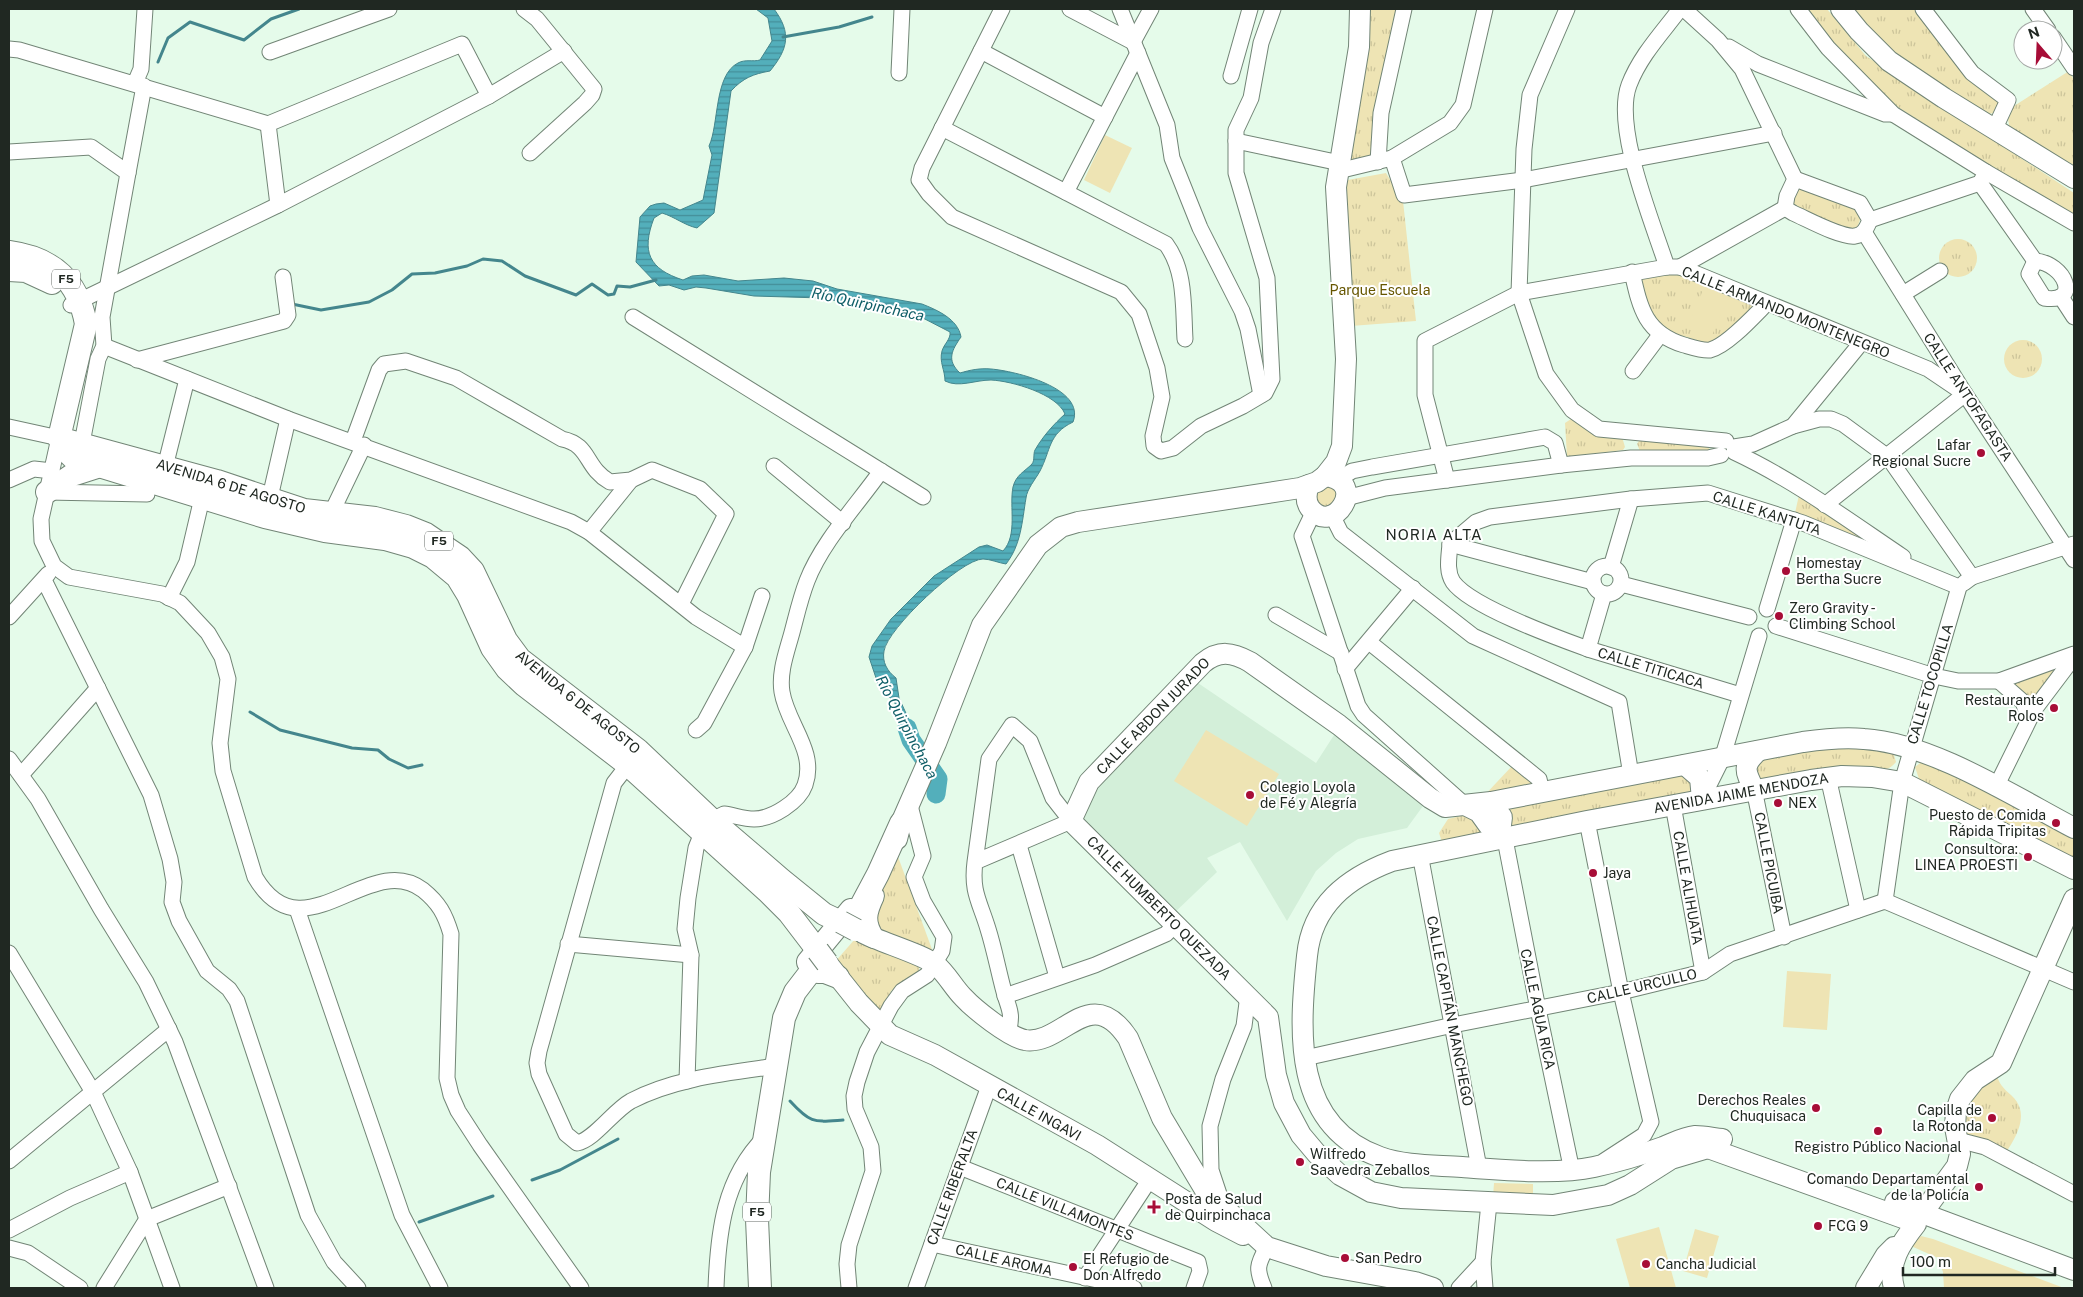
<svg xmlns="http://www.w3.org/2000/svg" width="2083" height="1297" font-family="'Public Sans',sans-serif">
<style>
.built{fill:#d3efd9}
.grass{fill:url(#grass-tufts)}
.pitch{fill:#eee4b4}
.water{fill:url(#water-rules);stroke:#44868d}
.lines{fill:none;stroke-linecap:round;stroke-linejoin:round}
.stream{stroke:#44868d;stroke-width:3}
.river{stroke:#53afbb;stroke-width:19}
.minor-casing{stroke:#728576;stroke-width:17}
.major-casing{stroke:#728576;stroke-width:22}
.highway-casing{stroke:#728576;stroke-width:24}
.minor{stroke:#fff;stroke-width:15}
.major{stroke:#fff;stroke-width:20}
.highway{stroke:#fff;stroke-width:22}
.highway-bridge-casing{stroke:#728576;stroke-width:24;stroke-linecap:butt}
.highway-bridge{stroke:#fff;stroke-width:22}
.poi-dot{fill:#a70d37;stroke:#fff;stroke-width:2}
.labels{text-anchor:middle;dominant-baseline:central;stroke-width:4;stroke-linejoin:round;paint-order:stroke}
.shield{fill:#fff;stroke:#636864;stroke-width:1}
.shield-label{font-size:12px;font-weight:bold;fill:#202822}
.park-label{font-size:14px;fill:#665600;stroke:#fff}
.street-label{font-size:14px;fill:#202822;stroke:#fff}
.poi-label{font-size:14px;fill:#202822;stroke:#fff;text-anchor:start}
.water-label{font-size:15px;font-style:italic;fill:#0f5e67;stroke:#fff}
.neighbourhood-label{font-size:15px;letter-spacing:1px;fill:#202822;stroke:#fff}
</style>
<defs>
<pattern id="grass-tufts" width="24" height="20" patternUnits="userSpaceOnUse" patternTransform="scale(1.25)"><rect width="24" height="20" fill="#eee4b4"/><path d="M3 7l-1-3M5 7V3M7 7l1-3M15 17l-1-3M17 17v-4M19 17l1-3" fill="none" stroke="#ccc49a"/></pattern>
<pattern id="water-rules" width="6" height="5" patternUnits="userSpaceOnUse" patternTransform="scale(1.25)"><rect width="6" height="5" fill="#53afbb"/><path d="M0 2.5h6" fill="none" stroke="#448e98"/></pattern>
</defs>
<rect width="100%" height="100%" fill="#e5fbea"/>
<polygon class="built" points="1195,681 1316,763 1336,732 1423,806 1407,828 1358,839 1336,853 1316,871 1287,921 1240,842 1207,858 1217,872 1172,915 1082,819 1095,785"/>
<g class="grass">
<polygon points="1365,9 1399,9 1371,158 1346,163"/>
<polygon points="1806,9 1827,9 1866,56 2074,193 2074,215 1994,169 1890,102 1834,46"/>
<polygon points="1851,9 1915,9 1971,82 2001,102 1994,113 1982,115 1897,57"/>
<polygon points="2069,71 2074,80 2074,165 2010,131 2008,119 2014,106"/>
<polygon points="1386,173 1403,201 1416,321 1351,326 1342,181"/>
<polygon points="1801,186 1851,206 1861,217 1857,228 1851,232 1793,210 1792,197 1796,188"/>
<circle cx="1958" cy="258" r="19"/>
<polygon points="1677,272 1755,305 1729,333 1714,343 1706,343 1667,331 1655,320 1646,303 1642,277"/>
<circle cx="2023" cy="359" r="19"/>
<polygon points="1574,417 1622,437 1625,447 1623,450 1567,457 1565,423"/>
<polygon points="1641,438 1711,446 1706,453 1640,451 1637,444"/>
<polygon points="1332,481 1343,492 1324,511 1311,493"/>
<polygon points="1799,495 1891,554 1795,513"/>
<polygon points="2059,666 2033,704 2012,683"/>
<path d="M1819 745 1885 747 1894 755 1896 762C1884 777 1870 766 1853 766 1823 765 1794 773 1765 779L1756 778V757Z"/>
<polygon points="1924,760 2074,837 2074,858 1980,813 1919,779 1915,767"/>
<polygon points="1513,765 1535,784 1481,799"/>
<polygon points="1684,771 1696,791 1515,827 1510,825 1507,813 1511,808"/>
<polygon points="1473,813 1482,831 1478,835 1442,842 1439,833 1448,819"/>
<polygon points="897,854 933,952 875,931 871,910"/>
<polygon points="855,939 920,965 918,973 891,991 881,1013 834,963"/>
<path d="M1996 1073C1999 1084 2003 1088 2011 1095 2030 1112 2018 1134 2007 1151L1969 1138 1964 1132 1967 1099Z"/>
</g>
<g class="pitch">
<polygon points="1105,135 1132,148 1110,193 1084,180"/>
<polygon points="1703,290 1727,299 1711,338 1687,328"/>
<polygon points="1206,730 1279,774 1247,826 1174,781"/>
<polygon points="1787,971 1831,974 1827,1030 1783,1027"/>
<polygon points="1494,1183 1533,1184 1533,1199 1493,1197"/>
<polygon points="1659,1227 1676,1288 1630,1288 1616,1239"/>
<polygon points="1695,1229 1719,1236 1707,1278 1683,1271"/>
<polygon points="1921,1236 1933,1239 2064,1288 1944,1288 1943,1272 1938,1258 1911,1246"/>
</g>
<path class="water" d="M756 9H774C792 33 788 49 770 71 753 74 743 78 731 91L714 213 697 228C684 225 675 217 662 213L654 218C641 252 649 269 683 280L692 276 704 275 738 281 784 278 813 281 837 289 922 304C937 310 958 319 961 337 952 350 946 360 960 373 970 370 980 368 991 369 1015 371 1086 388 1073 422 1048 434 1051 450 1040 471 1035 480 1027 489 1026 498 1022 522 1021 545 1006 564 999 563 990 559 983 559 961 559 887 629 884 651 882 662 887 671 896 678L899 698 921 746 916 755 894 701 880 690 869 657 872 646 891 619 934 576 979 547 987 545 1003 551C1018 535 1009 507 1013 487 1016 475 1024 472 1032 464 1035 460 1033 454 1035 450 1043 436 1054 424 1065 414 1057 394 1012 381 991 380 975 380 959 388 945 381 945 370 939 362 942 351 944 344 951 339 950 332L921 317 822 298 754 296 706 288 696 287 684 290 669 285 659 286 636 262 640 217 650 206 656 204 664 203 680 210 703 200 712 155 709 146C719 125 714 75 738 63 745 59 753 62 760 60L772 41 768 18Z"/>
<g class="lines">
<g class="stream">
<polyline points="783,37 839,27 872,17"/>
<polyline points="158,62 168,38 190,22 244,40 271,19 299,9"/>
<polyline points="292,304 321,310 369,302 392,290 412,274 435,273 467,266 483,259 502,261 525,276 576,295 592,284 608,295 614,294 617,286 630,287 656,280"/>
<polyline points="250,712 280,730 352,748 378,750 389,759 408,768 422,765"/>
<path d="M790 1101C811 1124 814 1122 843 1120"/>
<polyline points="532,1180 560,1170 618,1139"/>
<polyline points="419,1222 493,1196"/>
</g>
<polyline class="river" points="907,728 911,740 938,779 936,794"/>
<g class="minor-casing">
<g id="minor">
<polyline points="524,9 537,19 594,89 592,95 585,103 530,153"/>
<polyline points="1002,9 922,168 919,180 929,194 952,217 1121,292 1139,314 1157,368 1162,397 1153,436 1154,446 1161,451 1173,448 1201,426 1243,406 1265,393 1272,379 1267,278 1236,173 1236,130 1251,98 1261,43 1273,9"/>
<polyline points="1070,9 1133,42 1151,9"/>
<polyline points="1120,9 1167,125 1172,158 1200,228 1242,311 1248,329 1261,395"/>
<polyline points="1567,9 1530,95 1524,149 1519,293 1546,374 1572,410 1599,429 1726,441"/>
<path d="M1680 9C1662 33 1640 56 1629 85 1613 128 1653 223 1667 267H1680L1928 369 1965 394"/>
<polyline points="1684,9 1718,40 1742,69 1795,179"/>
<polyline points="1798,9 1828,48 1893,114 1986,172 2074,223"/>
<polyline points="1923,9 1972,73 2008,100 1995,128"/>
<polyline points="2033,9 2048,30"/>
<polyline points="2053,37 2074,68"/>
<polyline points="1729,47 1758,64 1885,114 1892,114"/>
<polyline points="9,49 19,50 268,124 462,44 489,96"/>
<polyline points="981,51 1105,117"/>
<polyline points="270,52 389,9"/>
<polyline points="899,73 902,9"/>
<polyline points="1231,76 1250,9"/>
<polyline points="135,83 141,69 145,9"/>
<polyline points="268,124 278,205"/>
<path d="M942 128 1166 244C1186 271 1183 307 1185 339"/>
<polyline points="1236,141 1340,163"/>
<polyline points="9,152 91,147 128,173 102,317 104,346 98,359 82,443"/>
<polyline points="1392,158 1404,195 1523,180 1774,133"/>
<polyline points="1378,162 1381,113 1404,9"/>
<polyline points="1338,171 1392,158 1450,123 1463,105 1485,9"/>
<polyline points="128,173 144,86"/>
<path d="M1795 179 1860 203 1870 220C1867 227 1864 235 1855 236 1841 238 1807 219 1793 213L1785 208 1787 196Z"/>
<polyline points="1980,183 2035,261"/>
<polyline points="1066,192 1138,53"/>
<polyline points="1870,220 1980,183 1986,172"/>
<polyline points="1864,232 1965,394 2074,560"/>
<path d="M2035 261C2065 263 2082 304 2044 298L2029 274Z"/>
<polyline points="1680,267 1785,208"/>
<path d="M1632 272C1640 308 1645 333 1684 345 1691 347 1703 351 1710 350 1727 346 1754 316 1766 304"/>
<polyline points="1903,294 1940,271"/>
<polyline points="2061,297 2074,317"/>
<polyline points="71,305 278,205 489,96 564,51"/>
<polyline points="633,317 923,497"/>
<polyline points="104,346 288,419 571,522 589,532 696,617 745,647"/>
<polyline points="137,360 284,321 288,315 283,277"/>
<polyline points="1633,371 1660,335"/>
<polyline points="1793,426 1819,419 1831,419 1843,424 1888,457 1972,577"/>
<path d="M9 427 59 438 41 519 42 541 54 566 69 577 162 594 180 603 208 633 222 657 228 679 220 743 223 771 255 877C303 959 369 849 423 890 439 903 445 914 451 934L447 1078 451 1095 458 1111 480 1145 581 1288"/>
<path d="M353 441 379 370 384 364 406 361 456 378 562 439C591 445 584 467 610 482L631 480 652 470 700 489 726 514 681 604"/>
<polyline points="1734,447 1753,444 1793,426 1861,343"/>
<path d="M1734 452C1794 480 1848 520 1903 557"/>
<polyline points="774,466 843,523"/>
<polyline points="163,475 187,379"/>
<polyline points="9,480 34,469 52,471"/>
<polyline points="1338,480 1352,471 1372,467 1545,437 1555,443 1561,465"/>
<polyline points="1447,480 1425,395 1425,341 1519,293 1667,267"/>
<polyline points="47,492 147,494"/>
<polyline points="1346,498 1385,488 1561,465 1631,458 1708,458 1721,455"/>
<polyline points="1825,505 1965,394"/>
<polyline points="268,506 288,419"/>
<polyline points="1314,511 1302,536 1358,706 1364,715 1465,805"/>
<polyline points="1332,515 1341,533 1473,636 1619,702 1631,775"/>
<polyline points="328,520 364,445"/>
<polyline points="589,532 631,480"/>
<polyline points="1450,544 1593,582"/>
<circle cx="1607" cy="580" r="14"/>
<polyline points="1611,567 1631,499"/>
<polyline points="44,580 151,795 170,859 174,882 172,902 179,921 207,971 229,989 237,1001 308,1215 334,1262 358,1288"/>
<polyline points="1964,583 1972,577 2074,544"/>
<polyline points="1621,584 1749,617"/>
<polyline points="1604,594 1588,649 1740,695"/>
<polyline points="169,598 187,562 202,498"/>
<polyline points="1767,609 1794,520"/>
<polyline points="1276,615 1341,653"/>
<polyline points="9,617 48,574"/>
<polyline points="1776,626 1934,676 1958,681 1999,681 2074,654"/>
<polyline points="1369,642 1539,779 1542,792"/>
<path d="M1588 649C1558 638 1471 607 1453 582 1446 571 1449 557 1450 544L1476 522 1490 517 1631 499 1708 493 1803 523 1959 587"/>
<polyline points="1345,669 1413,588"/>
<polyline points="1999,681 2023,702 2029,719"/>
<polyline points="696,730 704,723 745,647 762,596"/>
<polyline points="9,759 38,799 101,909 146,982 175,1042 266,1288"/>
<path d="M628 765 614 783 539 1051 537 1063 539 1074 566 1134 577 1143C594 1140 613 1111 631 1101 675 1078 728 1073 777 1066"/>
<polyline points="21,775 98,688"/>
<polyline points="1828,777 1858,910"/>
<polyline points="1996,787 2034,710 2074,657"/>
<polyline points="1754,789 1784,937"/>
<polyline points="1702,799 1722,759 1759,636"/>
<polyline points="1673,805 1703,972"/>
<polyline points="1587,821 1621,992 1651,1122 1644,1135 1604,1161"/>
<polyline points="1503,829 1538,1009 1572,1171"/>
<polyline points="1019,845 1057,977"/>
<polyline points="1420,854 1479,1168"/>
<path d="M975 862 1071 821 1053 798 1030 741 1012 725 989 759 975 862C971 892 980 902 988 929 994 948 998 969 1003 988 1008 1009 1014 1011 1008 1033"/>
<polyline points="1885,901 1902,782 1959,587"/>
<polyline points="297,909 402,1215 440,1288"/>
<polyline points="568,944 691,955"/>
<polyline points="9,953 93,1092 130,1172 172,1288"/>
<polyline points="1005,996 1095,965 1166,934 1175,925"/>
<polyline points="1305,1058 1453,1025 1621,992 1703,972 1730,954 1885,901 2074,982"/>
<path d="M687 1081 691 955 685 929 688 898 696 848 702 833 712 820 724 814C733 815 744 819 754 819 772 819 799 802 805 785 817 751 787 724 782 692 779 673 786 654 791 636 796 618 800 599 807 581 822 542 857 505 881 471"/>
<polyline points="1958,1140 1985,1147 2074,1194"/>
<polyline points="9,1161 169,1029"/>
<polyline points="960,1167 1198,1262 1200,1271 1194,1288"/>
<polyline points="1223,1206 1211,1170 1210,1126 1223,1079 1244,1026 1248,995"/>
<polyline points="9,1230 70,1198 130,1172"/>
<polyline points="932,1244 1134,1288"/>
<polyline points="9,1248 28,1253 80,1288"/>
<polyline points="1085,1278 1150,1179"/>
<polyline points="104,1288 147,1219 229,1186"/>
<path d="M716 1288C718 1232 724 1178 765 1137"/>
<polyline points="849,1288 847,1264 849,1245 873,1171 871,1147 855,1109 854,1096 857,1082 867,1052 891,1006 902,991 927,975 942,951 944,937 923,901 914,877 923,856 909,802"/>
<polyline points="916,1288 989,1086"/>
<path d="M1264 1288C1256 1269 1257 1265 1267 1247"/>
<polyline points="1459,1288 1483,1262"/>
<polyline points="1485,1288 1483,1262 1489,1203"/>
</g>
</g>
<g class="major-casing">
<g id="major">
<polyline points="1841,9 1859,31 1889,61 1944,98 2074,178"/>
<path d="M1309 485C1306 493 1305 501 1310 508 1333 538 1370 481 1325 476"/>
<polyline points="1685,765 1700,778 1702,799"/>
<path d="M1754 789C1745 771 1742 766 1758 751"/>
<polyline points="1465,805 1479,812 1489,826 1497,828 1501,825 1502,817 1499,813 1491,812"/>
<polyline points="897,839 901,823 936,743 982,625 1038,545 1061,527 1078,522 1300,488 1317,482 1325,476 1336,462 1342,446 1346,359 1336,187 1359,47 1360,9"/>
<path d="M863 933C880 942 925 955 936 965 947 974 953 987 963 997 974 1009 1009 1037 1025 1040 1063 1046 1090 981 1128 1038L1162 1118 1205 1190 1267 1247 1326 1266 1415 1282 1433 1288"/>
<path d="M874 938C864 922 866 913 874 896"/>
<polyline points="828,964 859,1003 890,1035 935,1055 1097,1145 1216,1221 1243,1235"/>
<path d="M1722 1139C1713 1138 1704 1136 1695 1136 1684 1137 1673 1143 1663 1147 1641 1155 1617 1162 1594 1167 1557 1175 1501 1170 1462 1167 1435 1165 1405 1166 1380 1157 1292 1126 1299 1032 1307 956 1312 905 1347 878 1392 861L1587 821 1811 780 1842 776 1872 777 1902 782 2074 869"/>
<polyline points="1895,1202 1922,1210 1927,1215 2074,1270"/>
<polyline points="1924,1211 1957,1166 1960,1154 1955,1127 1956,1111 1960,1099 1975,1080 2001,1063 2074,899"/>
<path d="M1914 1222 1708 1148 1671 1159 1630 1185 1608 1195 1553 1205 1401 1198 1371 1192 1340 1175 1317 1154 1301 1135 1284 1103 1276 1075 1268 1017 1071 821 1089 782 1203 663C1219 650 1232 652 1250 662L1339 725 1430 798 1445 807 1491 802 1803 742C1824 739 1844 737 1864 739 1931 743 2015 797 2074 828"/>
<polyline points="1866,1288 1886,1255 1894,1247"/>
<path d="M1894 1288C1887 1263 1901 1243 1916 1224"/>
</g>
</g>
<g class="highway-casing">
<g id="highway">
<path d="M9 252C53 258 78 280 86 324L59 438 65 450 73 458 265 517 325 531 385 539 413 547 433 557 457 577 468 595 492 648 507 669 524 685 628 765 767 891 789 913 818 951"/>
<polyline points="9,270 26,271 52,283"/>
<polyline points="59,438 217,481 304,510 375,518 406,526 426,534 460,557 473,571 506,640 520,659 638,750 712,820 782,880 824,914 841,922"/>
<polyline points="47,492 72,475 100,466"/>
<polyline points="854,919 878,874 901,823"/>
<polyline points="808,962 851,910"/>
<polyline points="818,972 825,972 838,977"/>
<polyline points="760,1288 757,1219 759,1172 784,1018 795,992 818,962"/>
</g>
</g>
<use href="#minor" class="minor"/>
<use href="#major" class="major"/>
<use href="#highway" class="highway"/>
<g class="highway-bridge-casing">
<g id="highway-bridge">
<polyline points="841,922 856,930"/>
<polyline points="818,951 827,963"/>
</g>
</g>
<use href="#highway-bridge" class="highway-bridge"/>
</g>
<g class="poi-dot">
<circle cx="1981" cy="453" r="5"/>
<circle cx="1786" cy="571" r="5"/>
<circle cx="1779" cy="616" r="5"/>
<circle cx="2054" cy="708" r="5"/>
<circle cx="1250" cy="795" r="5"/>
<circle cx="1778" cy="803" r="5"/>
<circle cx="2056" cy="823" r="5"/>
<circle cx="2028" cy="857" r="5"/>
<circle cx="1593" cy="873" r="5"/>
<circle cx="1816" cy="1108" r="5"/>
<circle cx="1992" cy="1118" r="5"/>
<circle cx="1878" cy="1131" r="5"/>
<circle cx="1300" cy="1162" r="5"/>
<circle cx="1979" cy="1187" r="5"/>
<path d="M1151.5 1199.5h5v5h5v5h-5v5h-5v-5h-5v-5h5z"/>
<circle cx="1818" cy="1226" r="5"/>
<circle cx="1345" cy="1258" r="5"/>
<circle cx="1646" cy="1264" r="5"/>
<circle cx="1073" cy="1267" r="5"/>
</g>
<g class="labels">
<g class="shield">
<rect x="52" y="269.5" width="28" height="19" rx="4"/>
<rect x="425" y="531.5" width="28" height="19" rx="4"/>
<rect x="743" y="1202.5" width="28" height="19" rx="4"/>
</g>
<g class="shield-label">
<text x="66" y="279">F5</text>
<text x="439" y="541">F5</text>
<text x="757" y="1212">F5</text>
</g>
<g class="park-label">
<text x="1380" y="290">Parque Escuela</text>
</g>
<g class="street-label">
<text transform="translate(1786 312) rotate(22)">CALLE ARMANDO MONTENEGRO</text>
<text transform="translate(1968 397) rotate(57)">CALLE ANTOFAGASTA</text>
<text transform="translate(231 486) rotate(17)">AVENIDA 6 DE AGOSTO</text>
<text transform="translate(1767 513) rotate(18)">CALLE KANTUTA</text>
<text transform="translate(1651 668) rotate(17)">CALLE TITICACA</text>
<text transform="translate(1930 684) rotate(-73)">CALLE TOCOPILLA</text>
<text transform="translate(578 702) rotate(39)">AVENIDA 6 DE AGOSTO</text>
<text transform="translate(1153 716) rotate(-46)">CALLE ABDON JURADO</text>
<text transform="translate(1741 793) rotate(-10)">AVENIDA JAIME MENDOZA</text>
<text transform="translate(1769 863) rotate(79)">CALLE PICUIBA</text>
<text transform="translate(1688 888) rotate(80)">CALLE ALIHUATA</text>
<text transform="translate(1159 908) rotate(45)">CALLE HUMBERTO QUEZADA</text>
<text transform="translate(1642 986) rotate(-13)">CALLE URCULLO</text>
<text transform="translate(1538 1009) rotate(78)">CALLE AGUA RICA</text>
<text transform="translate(1450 1011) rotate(79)">CALLE CAPITÁN MANCHEGO</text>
<text transform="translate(1039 1114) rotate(29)">CALLE INGAVI</text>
<text transform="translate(952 1187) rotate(-70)">CALLE RIBERALTA</text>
<text transform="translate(1065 1209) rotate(22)">CALLE VILLAMONTES</text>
<text transform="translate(1004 1260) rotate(13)">CALLE AROMA</text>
</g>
<g class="poi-label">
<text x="1971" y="445" text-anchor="end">Lafar<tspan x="1971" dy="16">Regional Sucre</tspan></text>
<text x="1796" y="563">Homestay<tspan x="1796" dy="16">Bertha Sucre</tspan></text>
<text x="1789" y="608">Zero Gravity -<tspan x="1789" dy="16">Climbing School</tspan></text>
<text x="2044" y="700" text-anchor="end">Restaurante<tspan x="2044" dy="16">Rolos</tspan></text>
<text x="1260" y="787">Colegio Loyola<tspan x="1260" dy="16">de Fé y Alegría</tspan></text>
<text x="1788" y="803">NEX</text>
<text x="2046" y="815" text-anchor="end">Puesto de Comida<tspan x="2046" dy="16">Rápida Tripitas</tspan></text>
<text x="2018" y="849" text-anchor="end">Consultora:<tspan x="2018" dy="16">LINEA PROESTI</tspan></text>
<text x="1603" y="873">Jaya</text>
<text x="1806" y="1100" text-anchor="end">Derechos Reales<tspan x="1806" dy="16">Chuquisaca</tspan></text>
<text x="1982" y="1110" text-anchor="end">Capilla de<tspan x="1982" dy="16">la Rotonda</tspan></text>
<text x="1878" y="1147" text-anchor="middle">Registro Público Nacional</text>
<text x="1310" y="1154">Wilfredo<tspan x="1310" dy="16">Saavedra Zeballos</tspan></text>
<text x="1969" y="1179" text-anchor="end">Comando Departamental<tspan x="1969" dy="16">de la Policía</tspan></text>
<text x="1165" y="1199">Posta de Salud<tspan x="1165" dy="16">de Quirpinchaca</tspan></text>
<text x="1828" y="1226">FCG 9</text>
<text x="1355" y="1258">San Pedro</text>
<text x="1083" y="1259">El Refugio de<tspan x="1083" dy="16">Don Alfredo</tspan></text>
<text x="1656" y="1264">Cancha Judicial</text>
</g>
<g class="water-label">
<text transform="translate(868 304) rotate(12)">Río Quirpinchaca</text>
<text transform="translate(907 727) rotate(62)">Río Quirpinchaca</text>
</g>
<g class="neighbourhood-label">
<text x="1434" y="534">NORIA ALTA</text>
</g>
</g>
<rect width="2083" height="1297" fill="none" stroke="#202822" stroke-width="20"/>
<g transform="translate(2038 45) rotate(341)"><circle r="24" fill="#ffffff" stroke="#a6a9a7"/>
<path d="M0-4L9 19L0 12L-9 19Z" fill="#a70d37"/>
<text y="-8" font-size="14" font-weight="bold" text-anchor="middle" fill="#202822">N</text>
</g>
<path d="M1903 1267v8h152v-8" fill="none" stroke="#202822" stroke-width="2.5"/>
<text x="1910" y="1267" font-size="15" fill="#202822" stroke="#ffffff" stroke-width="4" paint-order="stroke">100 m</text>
</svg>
